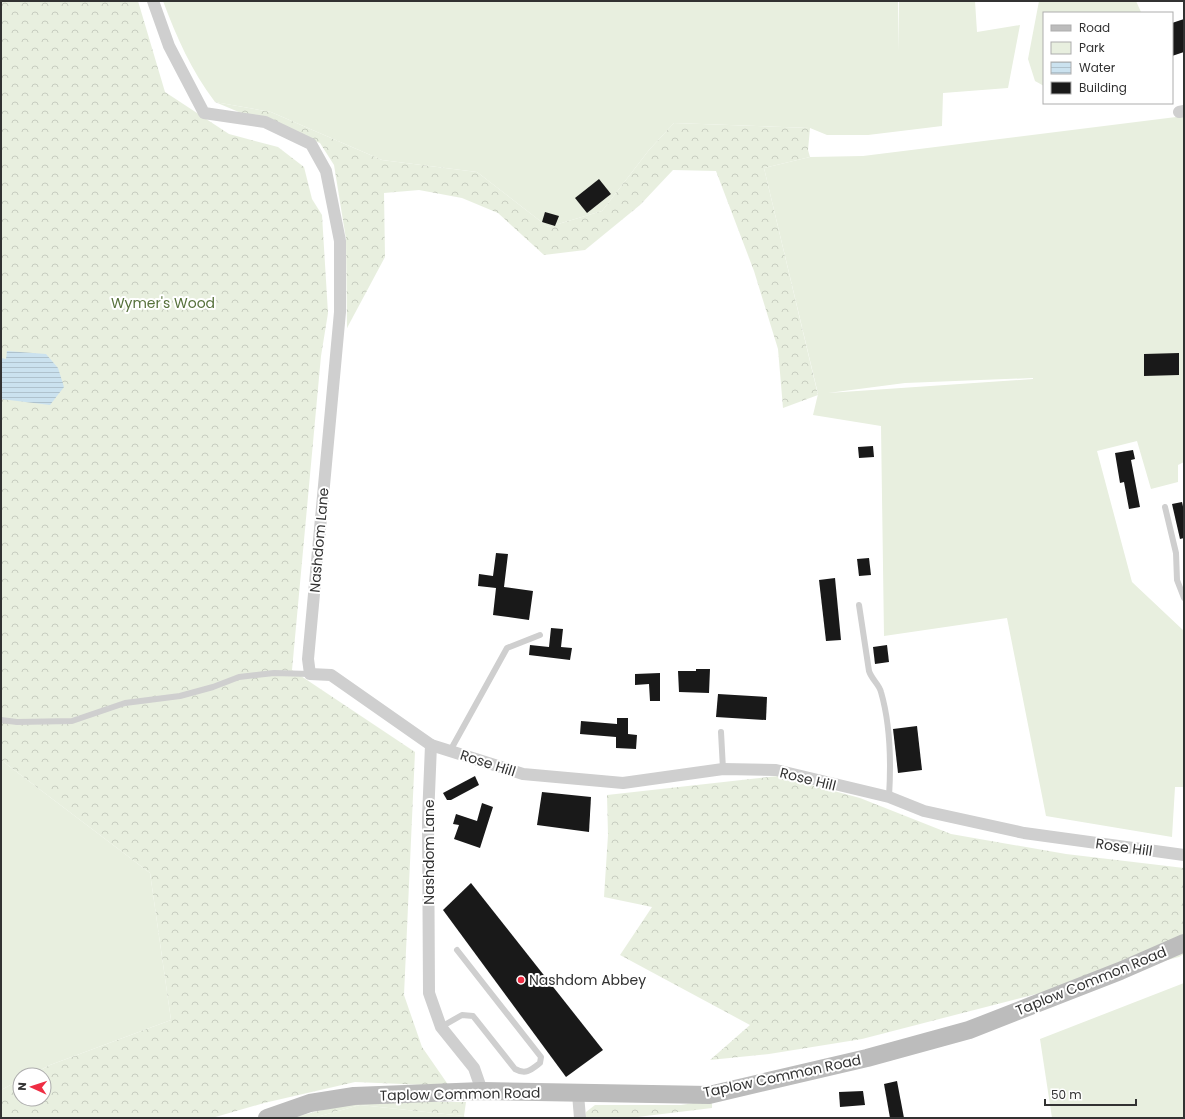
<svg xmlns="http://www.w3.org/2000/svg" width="1185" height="1119" font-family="Poppins,sans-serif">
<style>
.green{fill:#e8efdf;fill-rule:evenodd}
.forest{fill:url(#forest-crowns)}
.water{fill:url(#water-rules)}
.building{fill:#191919}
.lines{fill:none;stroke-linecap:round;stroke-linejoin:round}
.lane{stroke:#cfcfcf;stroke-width:6}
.street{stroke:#cfcfcf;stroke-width:12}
.secondary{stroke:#bcbcbc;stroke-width:18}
.poi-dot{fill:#ef2d43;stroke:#fff;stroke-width:1.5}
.labels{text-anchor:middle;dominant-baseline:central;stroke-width:4;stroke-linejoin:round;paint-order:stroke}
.park-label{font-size:14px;fill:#56713b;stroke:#fff}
.street-label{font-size:14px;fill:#323232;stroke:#fff}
.poi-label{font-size:14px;fill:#323232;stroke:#fff;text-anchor:start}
</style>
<defs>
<pattern id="forest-crowns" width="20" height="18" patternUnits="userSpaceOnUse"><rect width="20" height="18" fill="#e8efdf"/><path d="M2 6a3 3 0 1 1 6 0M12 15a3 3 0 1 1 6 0" fill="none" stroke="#c7cdc0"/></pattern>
<pattern id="water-rules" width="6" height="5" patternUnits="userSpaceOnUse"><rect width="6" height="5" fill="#cbe2ef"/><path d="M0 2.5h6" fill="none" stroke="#afc2cd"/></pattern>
</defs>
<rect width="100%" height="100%" fill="#fff"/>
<g class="green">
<path d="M163 1H898L899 52V1H975L977 32 1020 25 1008 88 943 93 942 126 868 135H827L810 128 674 123 649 150 602 211 548 227 477 172 382 160 271 112 215 102C191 70 177 38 163 1Z"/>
<polygon points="1039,1 1136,1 1141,12 1044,13 1044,86 1035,81 1028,59"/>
<path d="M1184 116V462L1178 465V482L1151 489 1137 441 1097 451 1132 582 1184 631V787H1175L1172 837 1046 816 1007 618 884 636 881 426 813 415 818 394 764 168 810 157 863 156ZM1033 378V379L828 393 905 383Z"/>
<polygon points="1,760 150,873 171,1020 50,1065 31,1075 20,1075 20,1080 1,1090"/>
<polygon points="1184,983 1184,1118 1052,1118 1040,1039"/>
<polygon points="360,1105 464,1116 465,1118 313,1118"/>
</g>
<g class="forest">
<polygon points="1,1 138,1 165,92 229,134 278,147 304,167 312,199 322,215 328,313 321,356 292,670 415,752 404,995 422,1047 449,1086 355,1082 264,1103 212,1118 1,1118 1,1090 20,1080 20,1099 44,1099 44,1075 31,1075 50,1065 171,1020 150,873 1,760"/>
<polygon points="215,102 271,112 382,160 477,172 548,227 602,211 649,150 674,123 810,128 808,150 810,157 764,168 818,395 783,408 778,349 754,271 716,171 673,170 640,205 585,250 544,255 498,213 462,198 419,190 384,193 385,257 347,328 346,239 334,165 320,143 265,123"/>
<polygon points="778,776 860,798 951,834 1066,854 1184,868 1184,954 1179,957 862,1039 769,1054 710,1060 750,1025 620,955 652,907 604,897 608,835 607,795"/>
<polygon points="712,1100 712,1108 629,1118 585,1118 586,1112 595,1105 681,1105"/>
<polygon points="354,1102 466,1102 464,1116 360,1105 313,1118 291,1118"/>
</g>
<polygon class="water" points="7,351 46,354 58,368 64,387 50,405 1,399 1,358 6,359"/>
<g class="building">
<polygon points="1184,19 1184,52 1172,56 1172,23"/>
<polygon points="599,179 611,194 587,213 575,198"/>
<polygon points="545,212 559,216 555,226 542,222"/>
<polygon points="1179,353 1179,375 1144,376 1144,354"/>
<polygon points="873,446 874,457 859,458 858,447"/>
<polygon points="1133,450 1135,459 1131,460 1140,507 1129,509 1124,482 1120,483 1115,453"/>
<polygon points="1182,502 1184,511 1184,538 1180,539 1172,504"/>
<polygon points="496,553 508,554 504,587 533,591 529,620 493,615 496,588 478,586 479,574 493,576"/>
<polygon points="869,558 871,575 859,576 857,559"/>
<polygon points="835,578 841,640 826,641 819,580"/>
<polygon points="551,628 563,629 561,647 572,648 570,660 529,655 530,645 549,647"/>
<polygon points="887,645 889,662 875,664 873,647"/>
<polygon points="696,669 710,669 709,693 679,692 678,671 696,671"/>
<polygon points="660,673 660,701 650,701 649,684 635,685 635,674"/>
<polygon points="718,694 767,697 766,720 716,717"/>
<polygon points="617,718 628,718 628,734 637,735 636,749 616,748 616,737 580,734 581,721 617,724"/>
<polygon points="917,726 922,770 898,773 893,729"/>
<polygon points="475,776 479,785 451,800 447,800 443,793"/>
<polygon points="542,792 591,797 589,832 537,825"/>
<polygon points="482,803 493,807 480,848 454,839 459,825 453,824 456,814 477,821"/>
<polygon points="471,883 603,1050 566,1077 443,910"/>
<polygon points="897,1081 904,1118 890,1118 884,1084"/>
<polygon points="863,1091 865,1105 840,1107 839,1092"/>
</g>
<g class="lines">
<g class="lane">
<polyline points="1165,507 1176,553 1177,580 1184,598"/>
<path d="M859 605 869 671C872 680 879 684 881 692 890 723 891 765 889 797"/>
<polyline points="1,720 17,722 72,721 125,703 180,696 213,687 239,677 274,673 310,674"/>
<polyline points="721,732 723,769"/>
<polyline points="450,751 507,648 540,635"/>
<path d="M441 1027 462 1015 473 1016 515 1069C526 1075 531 1070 540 1063L541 1057 457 950"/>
</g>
<g class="street">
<polyline points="153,1 169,46 204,113 265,122 311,144 326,171 340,241 340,312 308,659 310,674 331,675 431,745 428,818 429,993 441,1027 474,1068 482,1091"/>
<polyline points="1179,112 1184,111"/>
<polyline points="431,745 523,774 623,783 723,769 776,770 889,797 924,811 1024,833 1184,855"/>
<polyline points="578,1094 580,1118"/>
</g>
<polyline class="secondary" points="267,1118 310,1103 354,1096 482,1091 709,1095 867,1058 969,1030 1120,971 1184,943"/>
</g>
<circle class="poi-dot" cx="521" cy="980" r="4"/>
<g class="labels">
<g class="park-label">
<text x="163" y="303">Wymer's Wood</text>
</g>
<g class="street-label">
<text transform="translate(319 540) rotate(-85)">Nashdom Lane</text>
<text transform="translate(488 763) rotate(18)">Rose Hill</text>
<text transform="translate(808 779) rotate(14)">Rose Hill</text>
<text transform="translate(1124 847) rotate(8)">Rose Hill</text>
<text transform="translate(429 852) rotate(-90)">Nashdom Lane</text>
<text transform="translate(1091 981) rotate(-22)">Taplow Common Road</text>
<text transform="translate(782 1076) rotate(-12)">Taplow Common Road</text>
<text transform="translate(460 1094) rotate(-1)">Taplow Common Road</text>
</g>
<g class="poi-label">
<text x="529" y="980">Nashdom Abbey</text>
</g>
</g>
<rect width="1185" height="1119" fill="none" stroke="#323232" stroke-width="4"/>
<rect x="1043" y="12" width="130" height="92" fill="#ffffff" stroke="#adadad"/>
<rect x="1051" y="25" width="20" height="6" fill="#bcbcbc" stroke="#adadad"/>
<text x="1079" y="32" font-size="12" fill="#323232">Road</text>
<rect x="1051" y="42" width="20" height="12" fill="#e8efdf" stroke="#adadad"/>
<text x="1079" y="52" font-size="12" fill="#323232">Park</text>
<rect x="1051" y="62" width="20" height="12" fill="url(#water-rules)" stroke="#adadad"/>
<text x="1079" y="72" font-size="12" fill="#323232">Water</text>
<rect x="1051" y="82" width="20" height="12" fill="#191919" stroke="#adadad"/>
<text x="1079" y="92" font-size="12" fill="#323232">Building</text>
<g transform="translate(32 1087) rotate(273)"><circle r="19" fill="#ffffff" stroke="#adadad"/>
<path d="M0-3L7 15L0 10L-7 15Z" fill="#ef2d43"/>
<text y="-6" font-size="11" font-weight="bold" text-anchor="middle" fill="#323232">N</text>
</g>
<path d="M1045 1099v6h91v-6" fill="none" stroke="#323232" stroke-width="2"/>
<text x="1051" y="1099" font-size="12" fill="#323232" stroke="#ffffff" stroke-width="3" paint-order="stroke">50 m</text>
</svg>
